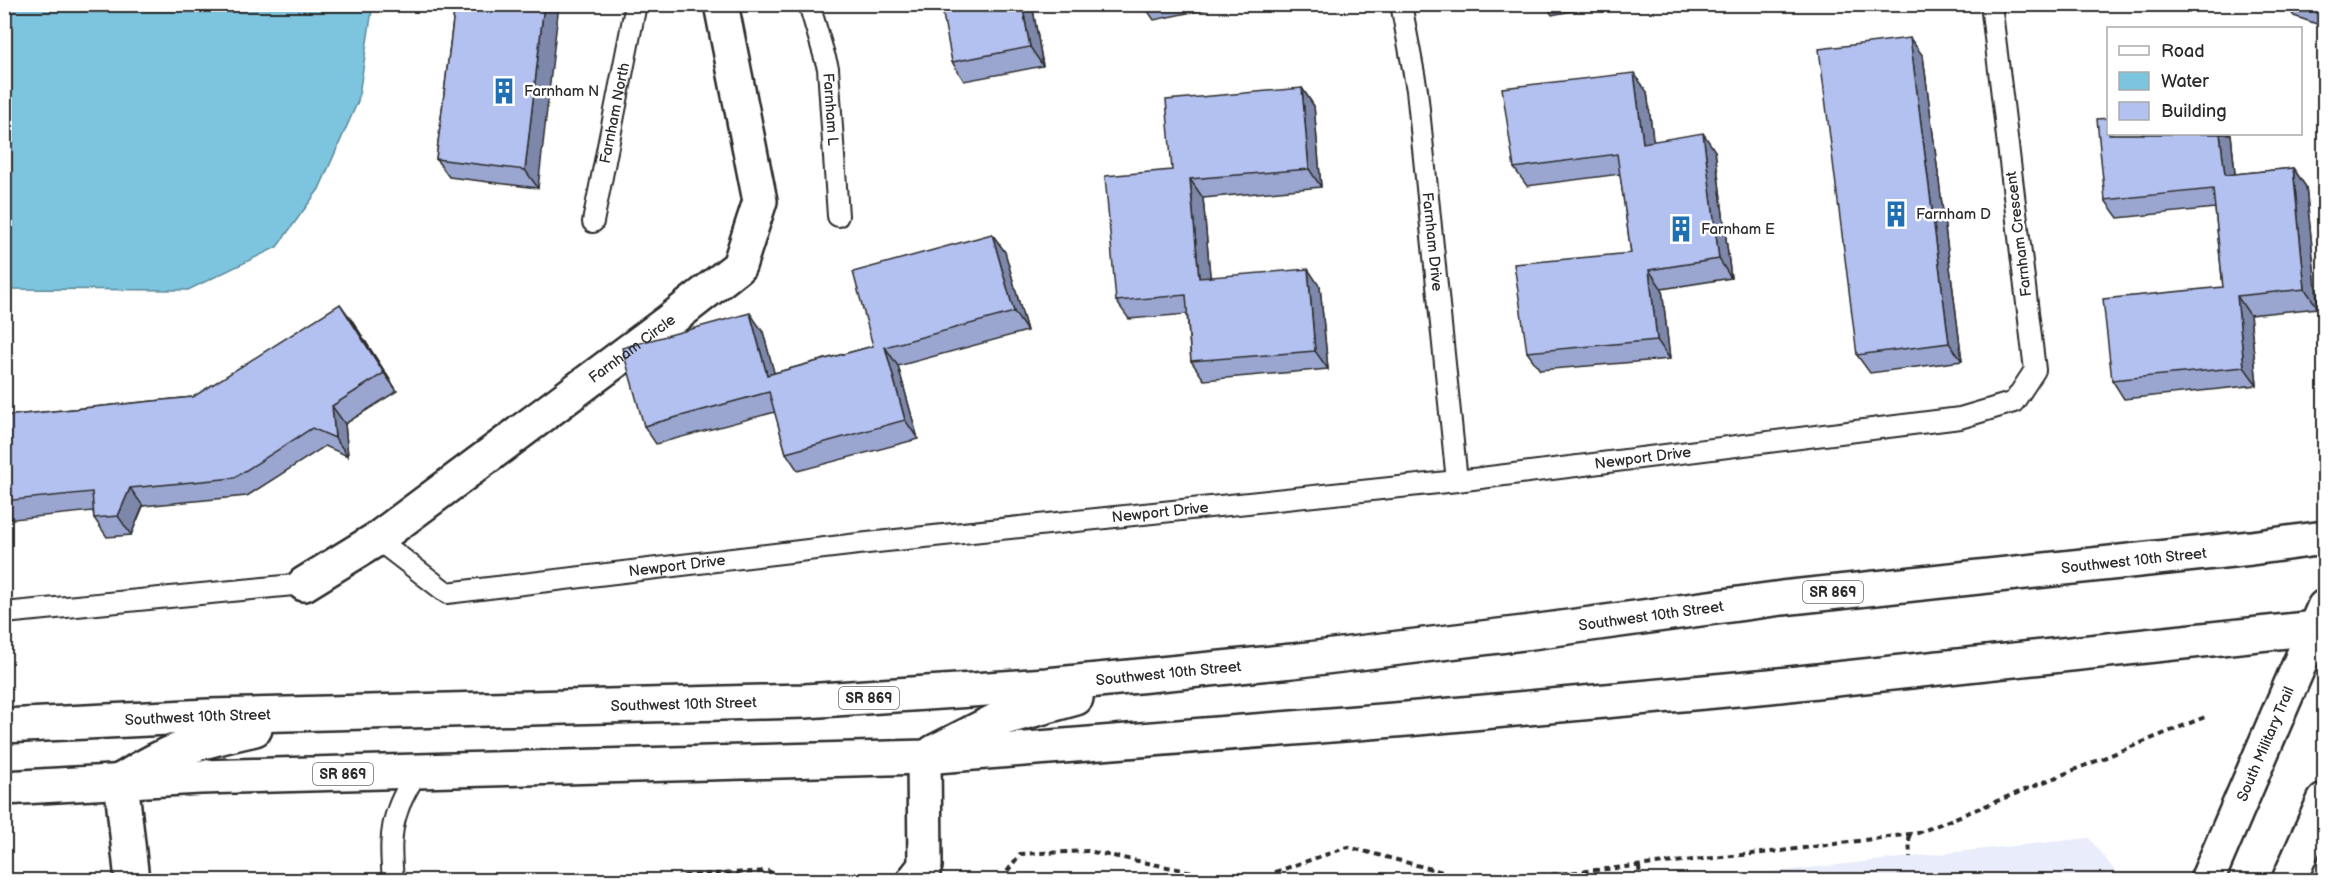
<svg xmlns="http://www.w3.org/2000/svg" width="2329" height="885" font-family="'Balsamiq Sans',sans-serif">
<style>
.built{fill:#e8ecfb}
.water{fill:#7dc4de;stroke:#5c8796;stroke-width:1.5}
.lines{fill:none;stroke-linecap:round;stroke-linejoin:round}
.lane-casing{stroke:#2b2b2b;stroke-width:24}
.street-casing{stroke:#2b2b2b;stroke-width:38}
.secondary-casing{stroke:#2b2b2b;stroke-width:38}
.primary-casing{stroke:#2b2b2b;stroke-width:38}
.path{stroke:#2b2b2b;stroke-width:4;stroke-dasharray:6 4.5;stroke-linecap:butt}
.lane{stroke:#fff;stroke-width:20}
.street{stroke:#fff;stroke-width:33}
.secondary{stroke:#fff;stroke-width:33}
.primary{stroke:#fff;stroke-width:33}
.wall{fill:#9aa6cf;stroke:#2b2b2b;stroke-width:1.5}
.shaded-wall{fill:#7d87a9;stroke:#2b2b2b;stroke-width:1.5}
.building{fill:#b3c1f1;stroke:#2b2b2b;stroke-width:1.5}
.labels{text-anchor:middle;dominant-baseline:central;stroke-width:5;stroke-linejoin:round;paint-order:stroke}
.shield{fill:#fff;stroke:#6b6b6b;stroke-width:1.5}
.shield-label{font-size:14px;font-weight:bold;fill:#2b2b2b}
.poi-label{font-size:15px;fill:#2b2b2b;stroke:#fff;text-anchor:start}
.street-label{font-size:15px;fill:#2b2b2b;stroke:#fff}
</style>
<rect width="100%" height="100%" fill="#fff"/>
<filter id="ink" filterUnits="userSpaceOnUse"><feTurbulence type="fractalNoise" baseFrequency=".0167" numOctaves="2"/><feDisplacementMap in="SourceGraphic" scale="12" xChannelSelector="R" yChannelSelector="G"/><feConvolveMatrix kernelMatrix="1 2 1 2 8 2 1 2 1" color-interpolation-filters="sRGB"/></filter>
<g filter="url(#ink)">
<polygon class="built" points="2089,838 2122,880 1699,880 1910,857"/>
<polygon class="water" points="370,4 372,10 358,101 319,189 277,247 188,290 5,289 5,5"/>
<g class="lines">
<g class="lane-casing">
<g id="lane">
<path id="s1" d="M809 4 828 68 838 216"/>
<path id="s2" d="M1401 4 1417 90 1457 481"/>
<path id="s3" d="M593 222 636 4"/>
<path id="s4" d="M377 539 447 593 858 544 1457 481 1960 418 2014 402 2035 370 1991 4"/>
<polyline points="4,613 304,584"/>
<path d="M393 880C391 857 389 832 398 809 402 796 411 783 417 771"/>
</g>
</g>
<g class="street-casing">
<g id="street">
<path id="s5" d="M304 584 377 539 669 321 739 266 760 201 721 4"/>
<polyline points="121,780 132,880"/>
<polyline points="914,880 925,866 924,757"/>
</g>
</g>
<g class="secondary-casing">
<g id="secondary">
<path id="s6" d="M2207 880 2324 607"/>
<polyline points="2289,880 2324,801"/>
</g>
</g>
<g class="primary-casing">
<g id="primary">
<path id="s7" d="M4 726 209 716 805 701 1047 685 1292 661 1532 632 1782 598 2251 548 2324 538"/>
<polyline points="934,752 997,720 1076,698"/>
<path d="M125 778C171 748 202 741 255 729"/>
<polyline points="4,788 200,777 924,757 1407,719 1770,686 2324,627"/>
</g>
</g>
<g class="path">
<polyline points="1909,835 1910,857"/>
<polyline points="1639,866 1640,880"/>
<polyline points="1275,872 1348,847 1473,880"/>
<polyline points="674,880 681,876 768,871 790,880"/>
<polyline points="1001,880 1020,854 1088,851 1232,880"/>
<polyline points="1499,880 1781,851 1918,833 2205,717"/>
</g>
<use href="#lane" class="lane"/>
<use href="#street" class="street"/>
<use href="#secondary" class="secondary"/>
<use href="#primary" class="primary"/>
</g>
<g class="wall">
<polygon points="455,4 538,188 449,177 436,159"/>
<polygon points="1032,4 1043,66 964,81 952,62"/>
<polygon points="1143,4 1231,4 1154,20"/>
<polygon points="1545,4 1607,4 1552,15"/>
<polygon points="2285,4 2325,4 2325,27 2294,16"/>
<polygon points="1923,56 1962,361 1870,373 1857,355"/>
<polygon points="1302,88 1314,106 1321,187 1203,198 1210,277 1320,287 1328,369 1204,380 1191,361 1187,314 1129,319 1116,301 1172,170"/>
<polygon points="1647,92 1653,141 1715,151 1731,278 1662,289 1670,359 1540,370 1527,352 1631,253 1620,174 1527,186 1514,168"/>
<polygon points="2109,134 2231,134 2235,174 2293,168 2306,187 2318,308 2250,315 2257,385 2124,399 2112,380 2223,287 2215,208 2118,218 2105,200"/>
<polygon points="992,234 1005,252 1027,331 898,366 918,439 798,471 786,453 775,412 656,444 644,426 763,332 774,373 873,346"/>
<polygon points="353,322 397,391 345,424 348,456 325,446 247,496 143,506 131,535 107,537 94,518 93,511 4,520 4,416 193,397"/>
</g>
<g class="shaded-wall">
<polygon points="544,4 559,4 538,188 525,170"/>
<polygon points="1022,4 1032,4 1043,66 1030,47"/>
<polygon points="1910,38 1923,56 1962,361 1949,343"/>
<polygon points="1634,73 1647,92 1656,161 1643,143"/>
<polygon points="1302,88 1314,106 1321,187 1309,169"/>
<polygon points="1703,133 1715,151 1731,278 1719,259"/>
<polygon points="2220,134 2231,134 2237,194 2225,175"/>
<polygon points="2293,168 2306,187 2318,308 2305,289"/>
<polygon points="1190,179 1203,198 1212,296 1199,278"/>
<polygon points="992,234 1005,252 1027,331 1014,312"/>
<polygon points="1308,269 1320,287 1328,369 1315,351"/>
<polygon points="1649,270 1662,289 1670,359 1657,340"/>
<polygon points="2237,296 2250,315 2257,385 2244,367"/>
<polygon points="340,304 353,322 397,391 384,373"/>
<polygon points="750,313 763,332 780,394 767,375"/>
<polygon points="885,347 898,366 918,439 905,420"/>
<polygon points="332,406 345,424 348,456 335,438"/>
<polygon points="130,488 143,506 131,535 118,516"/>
</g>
<g class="building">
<polygon points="455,4 544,4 525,170 436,159"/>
<polygon points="941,4 1022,4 1030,47 952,62"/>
<polygon points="2299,4 2325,4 2325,13"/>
<polygon points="1910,38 1949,343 1857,355 1819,49"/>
<polygon points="1634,73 1643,143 1703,133 1719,259 1649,270 1657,340 1527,352 1514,264 1631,253 1617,154 1514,168 1502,88"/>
<polygon points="1302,88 1309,169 1190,179 1199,278 1308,269 1315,351 1191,361 1186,295 1116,301 1105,176 1172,170 1166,100"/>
<polygon points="2109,118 2109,134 2220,134 2225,175 2293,168 2305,289 2237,296 2244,367 2112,380 2103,299 2223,287 2213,189 2105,200 2097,119"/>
<polygon points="992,234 1014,312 885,347 905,420 786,453 769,392 644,426 622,348 750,313 767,375 873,346 853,272"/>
<polygon points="340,304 384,373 332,406 335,438 312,428 234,478 130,488 118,516 94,518 92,492 4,501 4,416 193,397"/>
</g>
</g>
<defs>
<g id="building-bare" transform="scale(2.07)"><path d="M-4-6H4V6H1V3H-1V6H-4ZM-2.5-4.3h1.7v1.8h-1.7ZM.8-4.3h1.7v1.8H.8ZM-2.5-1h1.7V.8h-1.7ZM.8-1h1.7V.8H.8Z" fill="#1f6fb2" stroke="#fff" stroke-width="2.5" paint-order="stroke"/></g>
</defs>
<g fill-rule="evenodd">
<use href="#building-bare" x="504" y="91"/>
<use href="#building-bare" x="1896" y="214"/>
<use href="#building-bare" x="1681" y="229"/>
</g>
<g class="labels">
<g class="shield">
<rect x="1803" y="581" width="60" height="22" rx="4.5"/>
<rect x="839" y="687" width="60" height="22" rx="4.5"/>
<rect x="313" y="763" width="60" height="22" rx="4.5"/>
</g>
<g class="shield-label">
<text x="1833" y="592">SR 869</text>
<text x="869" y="698">SR 869</text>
<text x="343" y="774">SR 869</text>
</g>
<g class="poi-label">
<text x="524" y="91">Farnham N</text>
<text x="1916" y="214">Farnham D</text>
<text x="1701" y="229">Farnham E</text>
</g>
<g class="street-label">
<text stroke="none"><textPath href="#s1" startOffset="108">Farnham L</textPath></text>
<text stroke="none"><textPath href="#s3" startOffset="111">Farnham North</textPath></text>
<text transform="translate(2019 234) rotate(-97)">Farnham Crescent</text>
<text stroke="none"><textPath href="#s2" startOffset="240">Farnham Drive</textPath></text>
<text stroke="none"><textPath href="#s5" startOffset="404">Farnham Circle</textPath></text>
<text stroke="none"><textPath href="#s4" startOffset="1292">Newport Drive</textPath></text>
<text stroke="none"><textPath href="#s4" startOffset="806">Newport Drive</textPath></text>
<text stroke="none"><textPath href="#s7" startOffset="2138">Southwest 10th Street</textPath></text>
<text stroke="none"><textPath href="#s4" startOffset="320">Newport Drive</textPath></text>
<text stroke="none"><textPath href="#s7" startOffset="1652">Southwest 10th Street</textPath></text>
<text stroke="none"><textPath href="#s7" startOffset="1166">Southwest 10th Street</textPath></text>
<text stroke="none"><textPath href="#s7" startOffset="680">Southwest 10th Street</textPath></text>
<text stroke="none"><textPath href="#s7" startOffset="194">Southwest 10th Street</textPath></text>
<text stroke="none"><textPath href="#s6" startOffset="148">South Military Trail</textPath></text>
</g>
</g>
<rect width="2329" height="885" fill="none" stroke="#fff" stroke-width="24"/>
<rect x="12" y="12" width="2305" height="861" fill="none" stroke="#2b2b2b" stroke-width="2" filter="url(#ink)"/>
<rect x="2107" y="27" width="195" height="108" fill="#ffffff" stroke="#aaaaaa" stroke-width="1.5"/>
<rect x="2119" y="46" width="30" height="9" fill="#ffffff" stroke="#aaaaaa" stroke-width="1.5"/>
<text x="2161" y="57" font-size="18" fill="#2b2b2b">Road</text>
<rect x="2119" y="72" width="30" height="18" fill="#7dc4de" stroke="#aaaaaa" stroke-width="1.5"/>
<text x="2161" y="87" font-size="18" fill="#2b2b2b">Water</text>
<rect x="2119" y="102" width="30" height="18" fill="#b3c1f1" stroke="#aaaaaa" stroke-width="1.5"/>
<text x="2161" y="117" font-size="18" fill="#2b2b2b">Building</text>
</svg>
